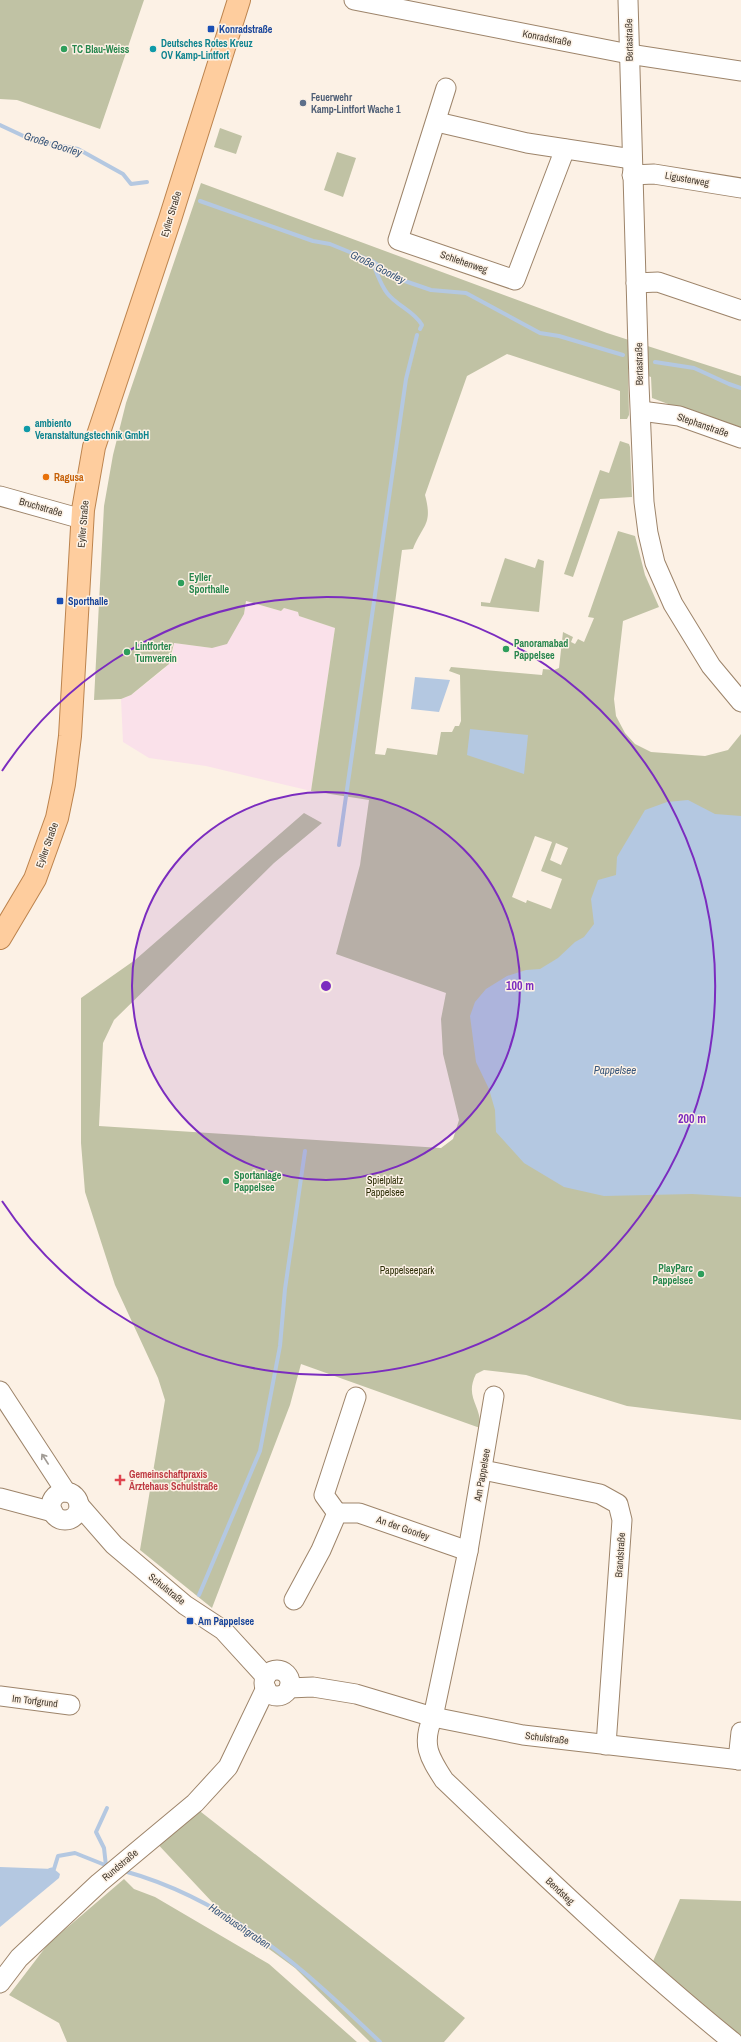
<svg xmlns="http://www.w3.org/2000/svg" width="741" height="2042" font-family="'Archivo Narrow',sans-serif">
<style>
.education{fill:#fae1ea}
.green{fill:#c0c2a4;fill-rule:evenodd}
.water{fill:#b4c8e1}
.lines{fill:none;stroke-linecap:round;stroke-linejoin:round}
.stream{stroke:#b4c8e1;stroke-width:4}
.minor-casing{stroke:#9d846a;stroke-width:21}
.major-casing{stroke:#bc834d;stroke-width:24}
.minor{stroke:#fff;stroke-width:19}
.major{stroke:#fecd9e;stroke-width:22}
.oneway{stroke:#a19c96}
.ring{fill:none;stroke:#7b2cbf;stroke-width:2}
.transit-dot{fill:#1a4fb4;stroke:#fcf1e5;stroke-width:1.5}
.leisure-dot{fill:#2e9e5b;stroke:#fcf1e5;stroke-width:1.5}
.culture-dot{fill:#0f9aa8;stroke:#fcf1e5;stroke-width:1.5}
.service-dot{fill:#5c6f8a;stroke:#fcf1e5;stroke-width:1.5}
.food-dot{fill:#e8710a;stroke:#fcf1e5;stroke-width:1.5}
.health-dot{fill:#e0444e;stroke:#fcf1e5;stroke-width:1.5}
.labels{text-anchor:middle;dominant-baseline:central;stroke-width:3;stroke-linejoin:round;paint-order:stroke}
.transit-label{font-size:10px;font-weight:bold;fill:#164399;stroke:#fcf1e5;text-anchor:start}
.street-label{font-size:10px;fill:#43392d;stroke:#fcf1e5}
.culture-label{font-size:10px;font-weight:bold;fill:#0d838f;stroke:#fcf1e5;text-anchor:start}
.leisure-label{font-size:10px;font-weight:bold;fill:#27864d;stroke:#fcf1e5;text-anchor:start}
.service-label{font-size:10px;font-weight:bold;fill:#4e5e75;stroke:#fcf1e5;text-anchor:start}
.food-label{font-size:10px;font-weight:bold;fill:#c56008;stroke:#fcf1e5;text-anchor:start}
.park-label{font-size:10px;fill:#2b2c05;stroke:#fcf1e5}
.health-label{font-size:10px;font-weight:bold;fill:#be3a42;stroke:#fcf1e5;text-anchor:start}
.water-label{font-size:11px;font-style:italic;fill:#37557a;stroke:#fcf1e5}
.centre{fill:#7b2cbf;stroke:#fcf1e5;stroke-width:2}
.ring-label{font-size:12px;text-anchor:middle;font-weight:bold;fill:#7b2cbf;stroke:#fcf1e5;stroke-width:3;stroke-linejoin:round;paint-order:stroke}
</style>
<rect width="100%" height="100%" fill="#fcf1e5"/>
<polygon class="education" points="246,601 281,611 284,608 298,612 299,616 335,628 311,791 206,766 149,758 123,742 121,699 131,695 164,669 172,658 174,643 212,648 244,614"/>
<g class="green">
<polygon points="0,0 144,0 100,129 17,100 0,99"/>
<polygon points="220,128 242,136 236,154 214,147"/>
<polygon points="337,152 356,158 343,197 324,190"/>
<path d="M201 183 607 333 741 376V431L652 398 651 377 628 369 629 415 627 419H620V391L507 354 467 376 425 495C433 525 423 524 413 549L402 550 375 754 385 755 387 748 437 755 441 732H452L455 726H459L461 721 460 675 449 671 451 667 542 675 543 669 554 670 559 668 563 632 573 637 571 642 575 644 578 639 584 642 594 618 588 617 618 531 635 536 645 575 659 607 623 621 614 699 616 716 625 733 635 744 651 752 705 756 728 750 741 734V1420L627 1406 526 1375 484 1370 476 1374C464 1398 482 1405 480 1428L301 1364 290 1405 212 1608 140 1550 165 1400 158 1378 115 1285 85 1192 81 1143V998L135 960 304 813 322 823 274 863 114 1020 103 1043 99 1126 441 1148 453 1139 459 1120 443 1054 441 1019 446 993 336 954 360 865 369 800 311 791 335 628 299 616 298 612 284 608 281 611 246 601 244 614 227 644 212 648 174 643 169 664 131 695 121 699 94 700 104 506 113 455 126 403ZM535 836 552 842 541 871 562 879 551 909 527 900 526 903 512 897ZM556 843 568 848 561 865 550 860Z"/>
<polygon points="620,441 629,444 630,447 632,497 600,499 573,577 564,574 600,470 609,473"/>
<polygon points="505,558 535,568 538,559 544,561 539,612 481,606 481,602 490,603"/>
<polygon points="195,1803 201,1812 465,2018 444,2042 370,2042 295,1968 228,1919 152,1838"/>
<polygon points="124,1879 134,1889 155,1897 269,1964 357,2042 67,2042 59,2023 9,1995 48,1944"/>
<polygon points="680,1899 741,1901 741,2038 651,1966"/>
</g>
<g class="water">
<polygon points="415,677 450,680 439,712 411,709"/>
<polygon points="470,729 528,735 524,774 467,755"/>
<polygon points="688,800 715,814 741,816 741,1197 692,1194 604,1196 564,1187 524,1163 496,1132 495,1110 489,1089 476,1062 470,1016 475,1002 486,989 507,976 526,970 540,969 558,958 575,942 584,937 594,924 591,899 598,880 616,875 617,857 645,810 667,802"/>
<polygon points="0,1867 54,1869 60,1874 59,1878 0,1927"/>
</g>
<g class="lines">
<g class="stream">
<polyline points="0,125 32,140 78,149 123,174 131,184 147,182"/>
<polyline points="200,201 313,241 330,244 352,253 372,261 396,278 431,290 466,293 540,333 559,336 623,355"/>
<path d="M372 262C377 272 380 284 387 293 397 306 414 311 422 325L420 329"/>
<polyline points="655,362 694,368 729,384 741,388"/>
<polyline points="339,845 406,379 417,335"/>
<polyline points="199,1595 260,1451 280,1346 285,1289 305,1151"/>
<polyline points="106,1866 104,1848 96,1832 107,1808"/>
<polyline points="50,1870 54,1869 58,1856 75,1853 110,1867"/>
<path d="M124 1871C229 1900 303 1968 380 2042"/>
</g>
<g class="minor-casing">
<g id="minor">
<polyline points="354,0 629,54 741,71"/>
<polyline points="628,0 639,384 644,502 648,533 655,563 673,604 711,666 741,702"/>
<polyline points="446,88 398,240 515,280 565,149"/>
<polyline points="437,122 527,143 632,159"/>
<polyline points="632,175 654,174 741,188"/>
<polyline points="636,283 658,282 741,310"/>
<polyline points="641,411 679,416 741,438"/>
<polyline points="0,496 82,519"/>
<polyline points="0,1391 66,1492"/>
<path d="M494 1396 468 1551 433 1717C421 1744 429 1757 444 1780 538 1870 632 1960 733 2042"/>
<polyline points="483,1470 600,1494 618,1504 622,1520 606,1745"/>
<circle cx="65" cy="1506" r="14"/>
<polyline points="0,1498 53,1512"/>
<polyline points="79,1505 114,1545 185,1605 223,1630 266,1677"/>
<polyline points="337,1513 324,1495 356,1397"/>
<polyline points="294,1600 321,1550 337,1513 359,1513 468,1551"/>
<circle cx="277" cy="1683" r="13"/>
<polyline points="289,1688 313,1687 356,1694 433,1717 523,1735 741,1760"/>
<polyline points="0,1696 70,1705"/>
<polyline points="738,1760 741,1732"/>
<polyline points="0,1983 19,1958 99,1883 195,1803 228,1767 266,1688"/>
</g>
</g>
<g class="major-casing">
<polyline id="major" points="0,938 35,879 57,818 64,784 70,736 83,510 94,447 170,219 239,0"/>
</g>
<use href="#minor" class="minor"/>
<use href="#major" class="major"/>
</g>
<defs><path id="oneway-shaft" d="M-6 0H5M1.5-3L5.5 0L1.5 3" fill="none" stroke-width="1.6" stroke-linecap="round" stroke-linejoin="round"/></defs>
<use class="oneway" href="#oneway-shaft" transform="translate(45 1459) rotate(-123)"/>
<circle cx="326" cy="986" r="194" fill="#7b2cbf" fill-opacity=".12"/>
<g class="ring">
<circle cx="326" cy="986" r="194"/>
<path d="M2 771A389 389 0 1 1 2 1201"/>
</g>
<g class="transit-dot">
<rect x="207" y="25" width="8" height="8" rx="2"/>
<rect x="56" y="597" width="8" height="8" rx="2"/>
<rect x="186" y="1617" width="8" height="8" rx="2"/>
</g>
<g class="leisure-dot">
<circle cx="64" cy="49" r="4"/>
<circle cx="181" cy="583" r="4"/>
<circle cx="506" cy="649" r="4"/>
<circle cx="127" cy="652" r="4"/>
<circle cx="226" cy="1181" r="4"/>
<circle cx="701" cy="1274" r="4"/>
</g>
<g class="culture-dot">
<circle cx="153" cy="49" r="4"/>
<circle cx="27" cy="429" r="4"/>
</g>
<circle class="service-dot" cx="303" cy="103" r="4"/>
<circle class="food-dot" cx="46" cy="477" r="4"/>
<path class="health-dot" d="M118 1474h4v4h4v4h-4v4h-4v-4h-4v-4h4z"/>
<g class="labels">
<g class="transit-label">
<text x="219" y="29">Konradstraße</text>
<text x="68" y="601">Sporthalle</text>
<text x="198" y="1621">Am Pappelsee</text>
</g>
<g class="street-label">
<text transform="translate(547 38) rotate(11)">Konradstraße</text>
<text transform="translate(629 40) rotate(-91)">Bertastraße</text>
<text transform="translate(687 179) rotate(10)">Ligusterweg</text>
<text transform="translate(171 214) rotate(-73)">Eyller Straße</text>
<text transform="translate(464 262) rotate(19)">Schlehenweg</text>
<text transform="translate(639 364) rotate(-91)">Bertastraße</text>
<text transform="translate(703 425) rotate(19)">Stephanstraße</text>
<text transform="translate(41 507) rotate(16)">Bruchstraße</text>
<text transform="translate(83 524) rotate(-85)">Eyller Straße</text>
<text transform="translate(47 845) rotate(-70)">Eyller Straße</text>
<text transform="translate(482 1475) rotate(-80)">Am Pappelsee</text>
<text transform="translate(403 1528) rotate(19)">An der Goorley</text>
<text transform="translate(620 1555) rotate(-86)">Brandstraße</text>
<text transform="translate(167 1589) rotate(39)">Schulstraße</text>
<text transform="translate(35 1701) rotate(7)">Im Torfgrund</text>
<text transform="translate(547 1738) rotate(7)">Schulstraße</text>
<text transform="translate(120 1865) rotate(-40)">Rundstraße</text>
<text transform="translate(560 1891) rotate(43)">Bendsteg</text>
</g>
<g class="culture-label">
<text x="161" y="43">Deutsches Rotes Kreuz<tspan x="161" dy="12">OV Kamp-Lintfort</tspan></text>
<text x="35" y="423">ambiento<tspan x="35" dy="12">Veranstaltungstechnik GmbH</tspan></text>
</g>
<g class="leisure-label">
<text x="72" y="49">TC Blau-Weiss</text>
<text x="189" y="577">Eyller<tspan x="189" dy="12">Sporthalle</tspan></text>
<text x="514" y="643">Panoramabad<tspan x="514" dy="12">Pappelsee</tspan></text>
<text x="135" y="646">Lintforter<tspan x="135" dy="12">Turnverein</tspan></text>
<text x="234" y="1175">Sportanlage<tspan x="234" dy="12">Pappelsee</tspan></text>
<text x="693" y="1268" text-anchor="end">PlayParc<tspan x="693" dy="12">Pappelsee</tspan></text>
</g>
<g class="service-label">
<text x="311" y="97">Feuerwehr<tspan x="311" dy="12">Kamp-Lintfort Wache 1</tspan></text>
</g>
<g class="food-label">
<text x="54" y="477">Ragusa</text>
</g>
<g class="park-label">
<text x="385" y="1180">Spielplatz<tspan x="385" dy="12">Pappelsee</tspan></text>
<text x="407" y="1270">Pappelseepark</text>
</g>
<g class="health-label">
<text x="129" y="1474">Gemeinschaftpraxis<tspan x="129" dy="12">Ärztehaus Schulstraße</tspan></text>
</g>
<g class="water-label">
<text transform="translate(53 144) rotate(17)">Große Goorley</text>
<text transform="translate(378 267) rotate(27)">Große Goorley</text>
<text x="615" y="1070">Pappelsee</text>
<text transform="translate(240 1926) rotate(34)">Hornbuschgraben</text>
</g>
</g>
<circle cx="326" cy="986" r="6" class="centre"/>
<g class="ring-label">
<text x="520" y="990">100 m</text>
<text x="692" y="1123">200 m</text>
</g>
</svg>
